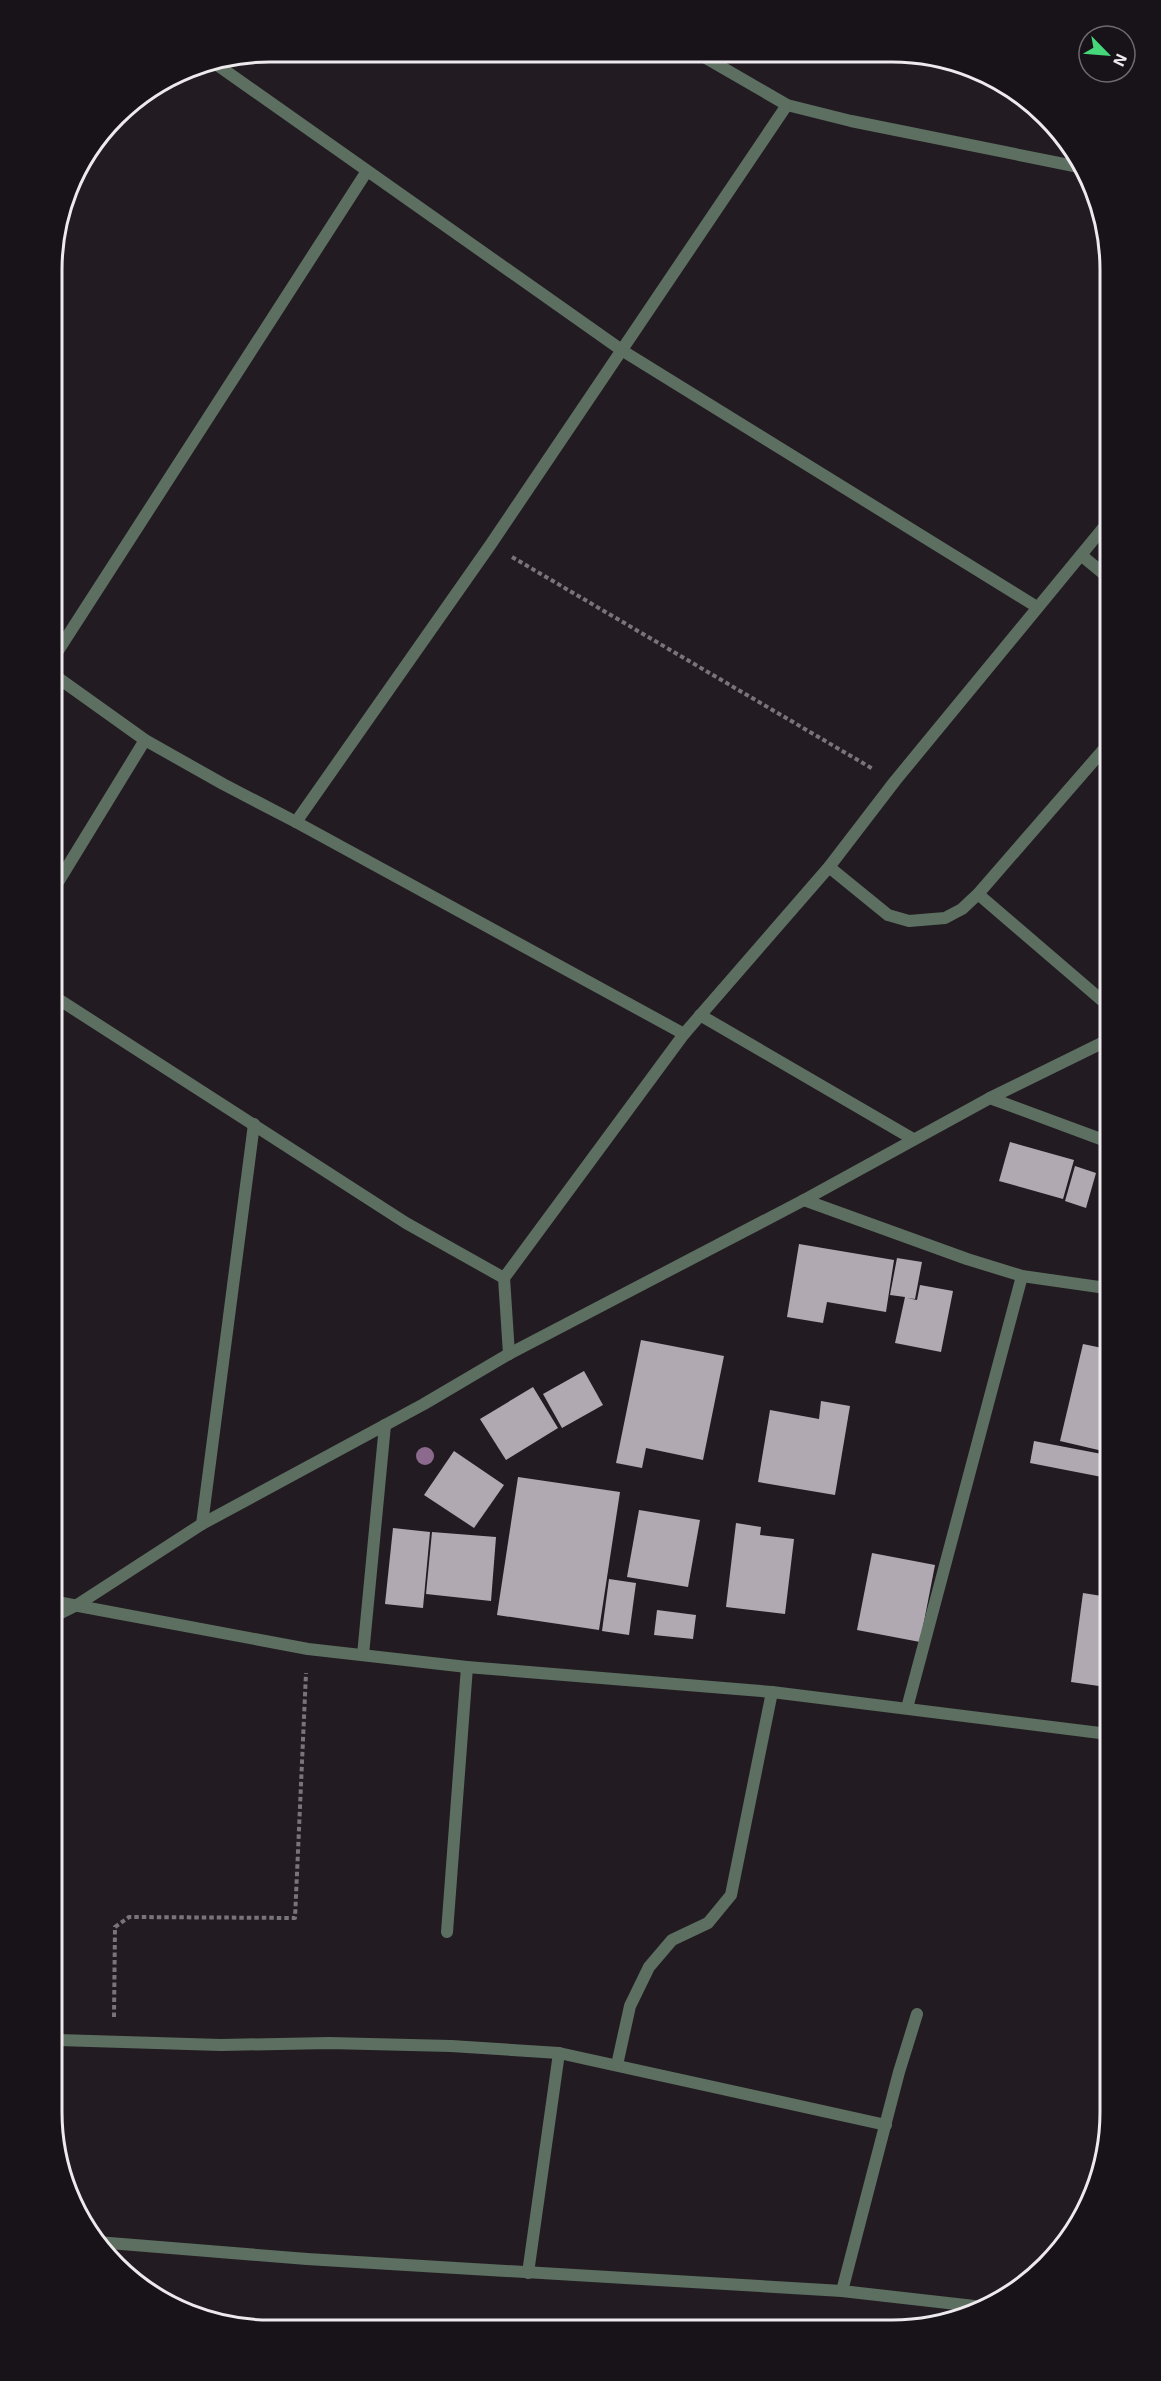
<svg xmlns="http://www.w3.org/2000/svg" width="1161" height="2381" font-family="'Exo 2',sans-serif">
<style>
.building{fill:#b1a9b1}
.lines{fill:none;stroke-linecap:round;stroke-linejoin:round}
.path{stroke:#797479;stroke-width:4;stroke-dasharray:4.5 3;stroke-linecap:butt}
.street{stroke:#5d6f61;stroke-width:12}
.tree{fill:#8b6a8d}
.rim{fill:none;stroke:#ede9ed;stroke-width:3}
</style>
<rect width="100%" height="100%" fill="#221c22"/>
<g class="building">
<polygon points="1010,1142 1074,1160 1063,1199 999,1181"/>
<polygon points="1075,1166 1096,1173 1086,1208 1065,1201"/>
<polygon points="799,1244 894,1260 886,1312 827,1302 823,1323 787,1317"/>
<polygon points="897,1258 922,1262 915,1299 907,1298 917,1300 920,1285 953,1291 941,1352 895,1343 905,1297 890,1295"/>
<polygon points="641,1340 724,1356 703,1460 646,1448 642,1468 616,1463"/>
<polygon points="1083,1344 1107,1349 1107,1452 1060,1441"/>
<polygon points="584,1371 603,1405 562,1428 543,1394"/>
<polygon points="533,1387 558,1428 506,1460 480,1419"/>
<polygon points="821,1401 850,1406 835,1495 758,1482 770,1410 819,1419"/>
<polygon points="1034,1441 1107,1455 1107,1478 1030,1463"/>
<polygon points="454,1451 504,1485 474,1528 424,1495"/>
<polygon points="518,1477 620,1492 599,1630 497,1615"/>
<polygon points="639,1510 700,1520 688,1587 627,1577"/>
<polygon points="736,1523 761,1527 760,1535 794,1539 785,1614 726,1607"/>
<polygon points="393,1528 430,1532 423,1608 385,1604"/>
<polygon points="432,1532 496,1537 491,1601 426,1594"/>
<polygon points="872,1553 935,1565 920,1642 857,1630"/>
<polygon points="609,1579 636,1583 629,1635 602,1631"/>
<polygon points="1083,1593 1108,1597 1108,1625 1099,1686 1071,1682"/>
<polygon points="657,1610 696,1615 693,1639 654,1635"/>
</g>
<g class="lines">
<g class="path">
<polyline points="512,557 873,769"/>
<polyline points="114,2017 115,1927 129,1917 295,1918 306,1673"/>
</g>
<g class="street">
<polyline points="699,54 787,105 851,121 1084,168"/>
<polyline points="213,62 623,351 1037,607"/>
<polyline points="1081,555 1104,574"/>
<polyline points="54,657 367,171"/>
<polyline points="54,675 145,740 223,784 296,822 684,1034"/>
<polyline points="296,822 491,544 787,105"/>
<polyline points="829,867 888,915 909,921 945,918 962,909 978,894 1105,1003"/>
<polyline points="55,887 145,740"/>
<polyline points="978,894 1104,749"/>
<polyline points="55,997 406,1223 504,1278 509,1354"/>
<polyline points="700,1015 913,1139"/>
<polyline points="990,1098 1106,1141"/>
<polyline points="804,1200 967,1259 1022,1276 1106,1288"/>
<polyline points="504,1278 684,1034 829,867 895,781 1104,527"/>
<polyline points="202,1524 254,1124"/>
<polyline points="57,1602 308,1649 467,1667 772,1692 1108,1734"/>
<polyline points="57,1615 77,1605 202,1524 424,1404 509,1354 804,1200 990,1098 1106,1041"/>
<polyline points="363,1655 385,1425"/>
<polyline points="907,1708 1022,1276"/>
<polyline points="447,1932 467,1667"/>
<polyline points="58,2040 221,2045 329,2043 451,2046 559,2053 886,2125"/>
<polyline points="617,2065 630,2006 649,1967 672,1940 708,1923 731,1895 772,1692"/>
<polyline points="97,2242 307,2259 842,2291 983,2307"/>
<polyline points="528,2273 559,2053"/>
<polyline points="842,2291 899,2072 917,2014"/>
</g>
</g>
<circle class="tree" cx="425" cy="1456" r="9"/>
<path d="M0 0H1161V2381H0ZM270 62H892A208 208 0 0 1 1100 270V2112A208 208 0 0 1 892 2320H270A208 208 0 0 1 62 2112V270A208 208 0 0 1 270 62Z" fill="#181318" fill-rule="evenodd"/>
<path class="rim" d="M270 62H892A208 208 0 0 1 1100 270V2112A208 208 0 0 1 892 2320H270A208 208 0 0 1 62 2112V270A208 208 0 0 1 270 62Z"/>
<g transform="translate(1107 54) rotate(115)"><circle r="28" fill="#181318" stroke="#6d696d" stroke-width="1.5"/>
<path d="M0-4.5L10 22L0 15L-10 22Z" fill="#45d77a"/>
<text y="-9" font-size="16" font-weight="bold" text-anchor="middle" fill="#ede9ed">N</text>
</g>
</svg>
